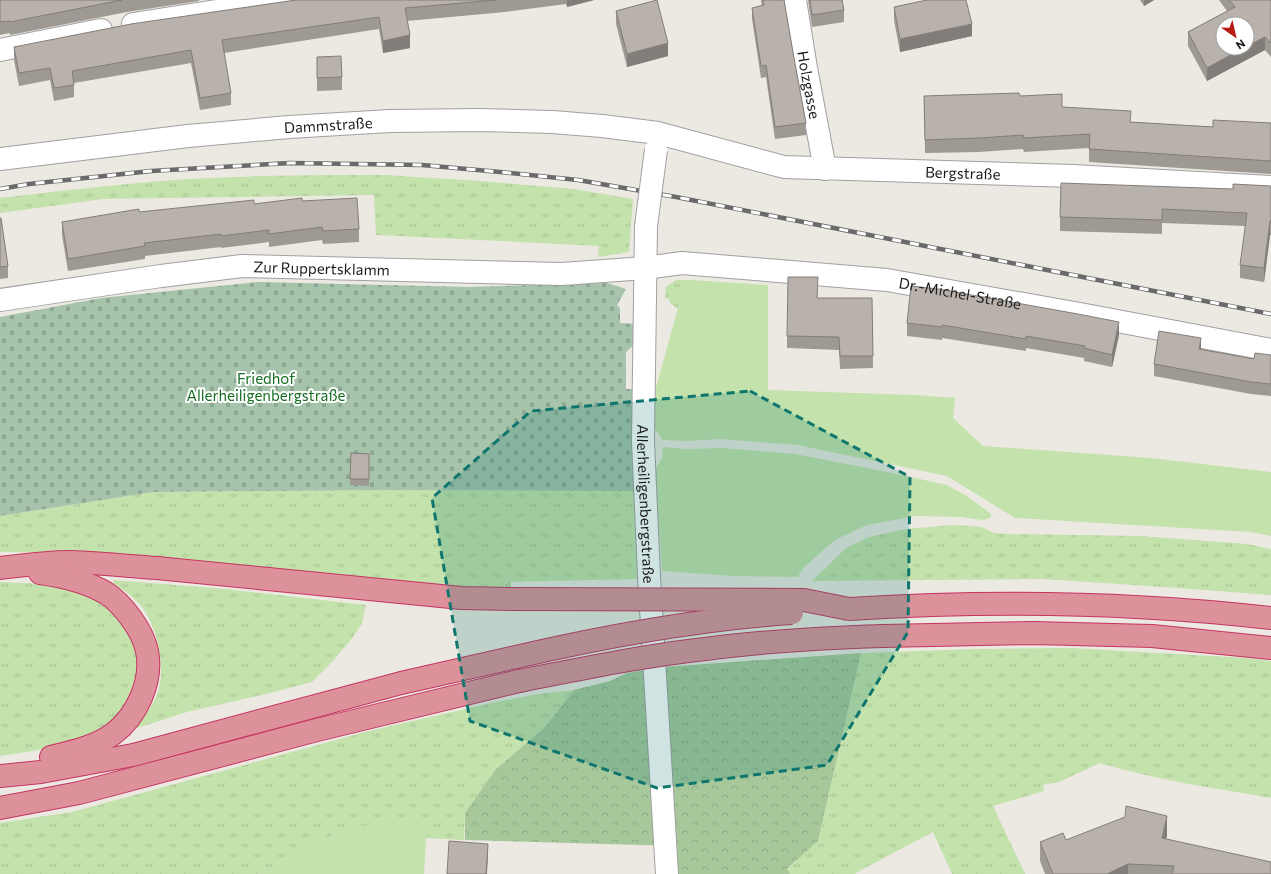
<svg xmlns="http://www.w3.org/2000/svg" width="1271" height="874" font-family="Commissioner,sans-serif">
<style>
.grass{fill:url(#grass-tufts)}
.forest{fill:url(#forest-crowns)}
.cemetery{fill:url(#cemetery-stones)}
.garden{fill:#c4e2ac}
.lines{fill:none;stroke-linecap:round;stroke-linejoin:round}
.minor-casing{stroke:#a0a0a0;stroke-width:24}
.highway-casing{stroke:#c53460;stroke-width:24}
.minor{stroke:#fff;stroke-width:22}
.highway{stroke:#dd919b;stroke-width:22}
.rail-casing{stroke:#6a6a6a;stroke-width:4.5}
.rail{stroke:#fff;stroke-width:3;stroke-dasharray:9;stroke-linecap:butt}
.minor-bridge-casing{stroke:#a0a0a0;stroke-width:24;stroke-linecap:butt}
.highway-bridge-casing{stroke:#c53460;stroke-width:24;stroke-linecap:butt}
.minor-bridge{stroke:#fff;stroke-width:22}
.highway-bridge{stroke:#dd919b;stroke-width:22}
.wall{fill:#9f9994}
.shaded-wall{fill:#827d78}
.building{fill:#b9b2ac;stroke:#827d78}
.marked{fill:#0f766e;fill-opacity:0.2;stroke:#0f766e;stroke-width:3;stroke-dasharray:8 5;stroke-linejoin:round}
.labels{text-anchor:middle;dominant-baseline:central;stroke-width:4;stroke-linejoin:round;paint-order:stroke}
.street-label{font-size:15px;fill:#1c1c1c;stroke:#fff}
.park-label{font-size:15px;fill:#156e21;stroke:#fff}
</style>
<defs>
<pattern id="grass-tufts" width="24" height="20" patternUnits="userSpaceOnUse"><rect width="24" height="20" fill="#c4e2ac"/><path d="M3 7l-1-3M5 7V3M7 7l1-3M15 17l-1-3M17 17v-4M19 17l1-3" fill="none" stroke="#a8c193"/></pattern>
<pattern id="forest-crowns" width="20" height="18" patternUnits="userSpaceOnUse"><rect width="20" height="18" fill="#a6c89b"/><path d="M2 6a3 3 0 1 1 6 0M12 15a3 3 0 1 1 6 0" fill="none" stroke="#8eab85"/></pattern>
<pattern id="cemetery-stones" width="16" height="16" patternUnits="userSpaceOnUse"><rect width="16" height="16" fill="#a6c3ab"/><path d="M2 7V4a2 2 0 0 1 4 0v3zM10 15v-3a2 2 0 0 1 4 0v3z" fill="#8ea793"/></pattern>
</defs>
<rect width="100%" height="100%" fill="#ece9e2"/>
<g class="grass">
<path d="M386 175 480 181 574 189 633 199 629 252 598 257 599 246 376 235 374 195 103 199 0 213V198C62 191 125 183 188 179 254 175 320 175 386 175Z"/>
<polygon points="676,280 691,280 681,297 678,309 670,303 669,298 665,299 666,287"/>
<polygon points="386,490 636,491 640,579 511,582 511,591 454,587 79,553 0,552 0,516 153,492"/>
<polygon points="954,525 981,527 994,533 1009,534 1140,536 1247,544 1271,549 1271,595 1164,587 1043,579 812,581 846,548 869,537 906,529"/>
<path d="M113 580 226 589 366 605 362 624 350 641 332 662 312 682 270 693 187 712 134 729C145 716 157 701 160 684 164 662 157 629 144 610 137 599 125 591 114 584Z"/>
<polygon points="0,582 48,584 82,590 120,615 140,656 138,673 129,702 118,718 98,731 73,743 33,751 0,756"/>
<path d="M1072 648 1246 658 1271 661V798C1214 788 1156 780 1100 763L1059 782 1043 785 1044 791 993 806 1025 874H952L933 832 863 869 855 874H790L787 870 818 840 861 653 976 649Z"/>
<polygon points="574,690 544,728 495,770 465,813 464,840 426,838 427,824 336,833 257,874 0,874 0,823 72,812 369,731 496,702 538,694"/>
</g>
<polygon class="forest" points="861,653 818,841 787,869 790,874 678,874 676,846 465,840 465,813 495,770 544,728 574,690 610,681 627,673 663,667"/>
<polygon class="cemetery" points="258,282 469,287 607,283 626,289 617,305 620,308 620,323 635,324 636,343 626,352 626,389 632,389 636,491 386,490 153,492 0,516 0,317 101,298"/>
<g class="garden">
<polygon points="691,280 768,285 768,390 915,395 955,398 953,418 983,446 1151,458 1271,472 1271,536 1251,532 1015,518 947,476 797,445 720,439 689,441 662,440 653,425 655,391 681,297"/>
<polygon points="663,447 686,449 723,448 795,454 888,472 947,485 967,496 991,514 991,517 987,519 982,520 961,517 916,516 867,525 835,540 803,568 798,577 733,576 662,571 655,470 662,458"/>
<polygon points="385,821 427,824 424,874 257,874 336,833"/>
</g>
<g class="lines">
<g class="minor-casing">
<g id="minor">
<path id="s1" d="M795 0 806 68 825 169"/>
<polyline points="133,24 288,0"/>
<polyline points="0,50 101,30"/>
<path id="s2" d="M0 159 188 136 289 127 390 121 479 120 552 122 602 126 658 133 784 167 1073 176 1271 187"/>
<path id="s3" d="M646 226 643 441 649 576 667 874"/>
<path id="s4" d="M0 300 161 276 242 266 562 274 645 268 682 263 887 280 1080 314 1271 350"/>
</g>
</g>
<g class="highway-casing">
<g id="highway">
<path d="M0 568C24 565 47 562 71 562 99 563 128 566 157 568L461 598 511 599"/>
<path d="M40 573C63 576 85 581 106 593 123 604 143 631 147 651 153 681 137 716 113 734 95 747 72 752 51 757"/>
<path d="M849 609C989 600 1131 602 1271 618"/>
<polyline points="883,636 1034,633 1152,636 1271,648"/>
<polyline points="0,776 41,772 133,755 401,683 516,657"/>
<polyline points="0,808 79,793 317,730 519,681"/>
</g>
</g>
<use href="#minor" class="minor"/>
<use href="#highway" class="highway"/>
<g class="rail-casing">
<polyline id="rail" points="0,189 29,184 151,171 290,163 422,165 500,172 578,180 676,197 1271,314"/>
</g>
<use href="#rail" class="rail"/>
<g class="minor-bridge-casing">
<polyline id="minor-bridge" points="646,226 656,150"/>
</g>
<g class="highway-bridge-casing">
<g id="highway-bridge">
<polyline points="511,599 804,600 849,609"/>
<path d="M516 657C607 636 699 619 792 613"/>
<path d="M519 681C581 669 642 656 705 649 764 641 823 638 883 636"/>
</g>
</g>
<use href="#minor-bridge" class="minor-bridge"/>
<use href="#highway-bridge" class="highway-bridge"/>
</g>
<g class="wall">
<polygon points="0,0 199,0 199,1 127,12 10,35 10,33 0,35"/>
<polygon points="295,0 594,0 567,7 566,4 505,12 407,21 410,48 383,53 379,29 224,53 231,93 231,105 200,110 191,63 74,83 74,97 54,101 50,80 19,86 14,60 14,47"/>
<polygon points="761,0 784,0 794,58 806,123 806,135 775,139 766,77 761,78 752,19 752,8 762,6"/>
<polygon points="808,0 842,0 844,10 844,22 812,27"/>
<polygon points="1140,0 1154,0 1144,6"/>
<polygon points="1219,0 1271,0 1271,57 1265,50 1207,81 1188,46 1188,32 1227,11"/>
<polygon points="894,7 972,36 900,52 894,20"/>
<polygon points="616,11 668,56 627,67 616,24"/>
<polygon points="317,57 342,77 342,90 317,91"/>
<polygon points="924,96 1020,96 1062,107 1131,122 1213,127 1271,123 1271,174 1089,162 1089,148 1024,152 1023,149 979,152 925,153"/>
<polygon points="1271,186 1271,235 1270,235 1264,282 1240,278 1240,265 1246,226 1162,223 1162,234 1060,231 1060,217 1233,189"/>
<polygon points="302,201 359,229 359,242 323,244 322,240 269,247 269,242 221,248 221,247 145,256 145,259 68,271 62,235 62,222 139,212"/>
<polygon points="0,218 8,266 8,278 0,279"/>
<polygon points="817,298 872,298 873,368 840,369 839,350 787,348 787,336"/>
<polygon points="907,323 1119,335 1112,367 1084,361 1084,358 1026,348 1026,351 942,338 942,340 907,336"/>
<polygon points="1201,349 1254,359 1271,355 1271,396 1251,394 1154,376 1154,364"/>
<polygon points="351,453 369,454 369,486 350,485"/>
<polygon points="1167,835 1166,839 1271,874 1045,874 1040,861 1040,842"/>
</g>
<g class="shaded-wall">
<polygon points="567,0 594,0 567,7"/>
<polygon points="1144,0 1154,0 1144,6"/>
<polygon points="972,24 972,36 900,52 900,39"/>
<polygon points="410,35 410,48 383,53 383,41"/>
<polygon points="1265,37 1265,50 1207,81 1207,68 1243,48 1247,48 1247,46"/>
<polygon points="668,43 668,56 627,67 627,54"/>
<polygon points="1270,221 1270,235 1264,282 1264,268"/>
<polygon points="1119,322 1119,335 1112,367 1112,355"/>
<polygon points="1201,338 1201,350 1199,349"/>
<polygon points="1167,816 1167,835 1162,858 1162,838"/>
<polygon points="488,844 488,856 487,874 486,874"/>
<polygon points="1128,864 1128,874 1107,874"/>
</g>
<g class="building">
<polygon points="0,0 122,0 10,22 10,21 0,22"/>
<polygon points="296,0 496,0 405,8 410,35 383,41 379,17 222,40 231,93 200,98 191,50 72,71 74,85 54,88 50,68 19,73 14,47 131,24"/>
<polygon points="657,0 668,43 627,54 616,11"/>
<polygon points="763,0 784,0 794,58 806,123 775,127 766,65 761,66 752,8 764,5"/>
<polygon points="810,0 842,0 844,10 812,15"/>
<polygon points="927,0 966,0 972,24 900,39 894,7"/>
<polygon points="1229,0 1271,0 1271,43 1265,37 1247,46 1247,24 1223,24 1223,48 1243,48 1207,68 1188,32 1235,7"/>
<polygon points="341,56 342,77 317,78 317,57"/>
<polygon points="1019,93 1020,96 1062,94 1062,107 1131,111 1130,122 1213,127 1213,120 1271,123 1271,161 1089,149 1090,134 1024,138 1023,135 979,138 925,140 924,96"/>
<polygon points="1061,183 1233,189 1233,184 1271,186 1271,221 1270,221 1264,268 1240,265 1247,213 1162,209 1162,220 1060,217"/>
<polygon points="302,198 302,201 357,198 359,229 323,231 322,227 269,234 269,230 221,236 221,234 144,243 145,246 68,259 62,222 139,209 139,212 254,200 254,204"/>
<polygon points="0,218 1,218 8,266 0,267"/>
<polygon points="788,277 818,277 817,298 872,298 873,356 840,356 839,337 787,336"/>
<polygon points="911,286 938,289 1078,314 1119,322 1112,355 1084,348 1085,346 1026,336 1026,339 942,325 942,327 907,323"/>
<polygon points="1159,331 1201,338 1199,349 1254,359 1255,353 1271,355 1271,384 1251,382 1154,364"/>
<polygon points="351,453 369,454 369,479 350,479"/>
<polygon points="1126,806 1167,816 1162,838 1271,862 1271,874 1172,874 1174,866 1128,864 1107,874 1053,874 1040,842 1063,833 1066,840 1125,817"/>
<polygon points="449,841 488,844 486,874 447,874"/>
</g>
<path class="marked" d="M750 391 910 477 908 632 827 765 657 788 470 721 432 498 531 411Z"/>
<g class="labels">
<g class="street-label">
<text stroke="none"><textPath href="#s1" startOffset="86">Holzgasse</textPath></text>
<text stroke="none"><textPath href="#s2" startOffset="330">Dammstraße</textPath></text>
<text stroke="none"><textPath href="#s2" startOffset="970">Bergstraße</textPath></text>
<text stroke="none"><textPath href="#s4" startOffset="324">Zur Ruppertsklamm</textPath></text>
<text stroke="none"><textPath href="#s4" startOffset="965">Dr.-Michel-Straße</textPath></text>
<text stroke="none"><textPath href="#s3" startOffset="278">Allerheiligenbergstraße</textPath></text>
</g>
<g class="park-label">
<text x="266" y="378">Friedhof<tspan x="266" dy="17">Allerheiligenbergstraße</tspan></text>
</g>
</g>
<g transform="translate(1235 36) rotate(146)"><circle r="19" fill="#ffffff" stroke="#a4a4a4"/>
<path d="M0-3L7 15L0 10L-7 15Z" fill="#b51a13"/>
<text y="-6" font-size="11" font-weight="bold" text-anchor="middle" fill="#1c1c1c">N</text>
</g>
</svg>
